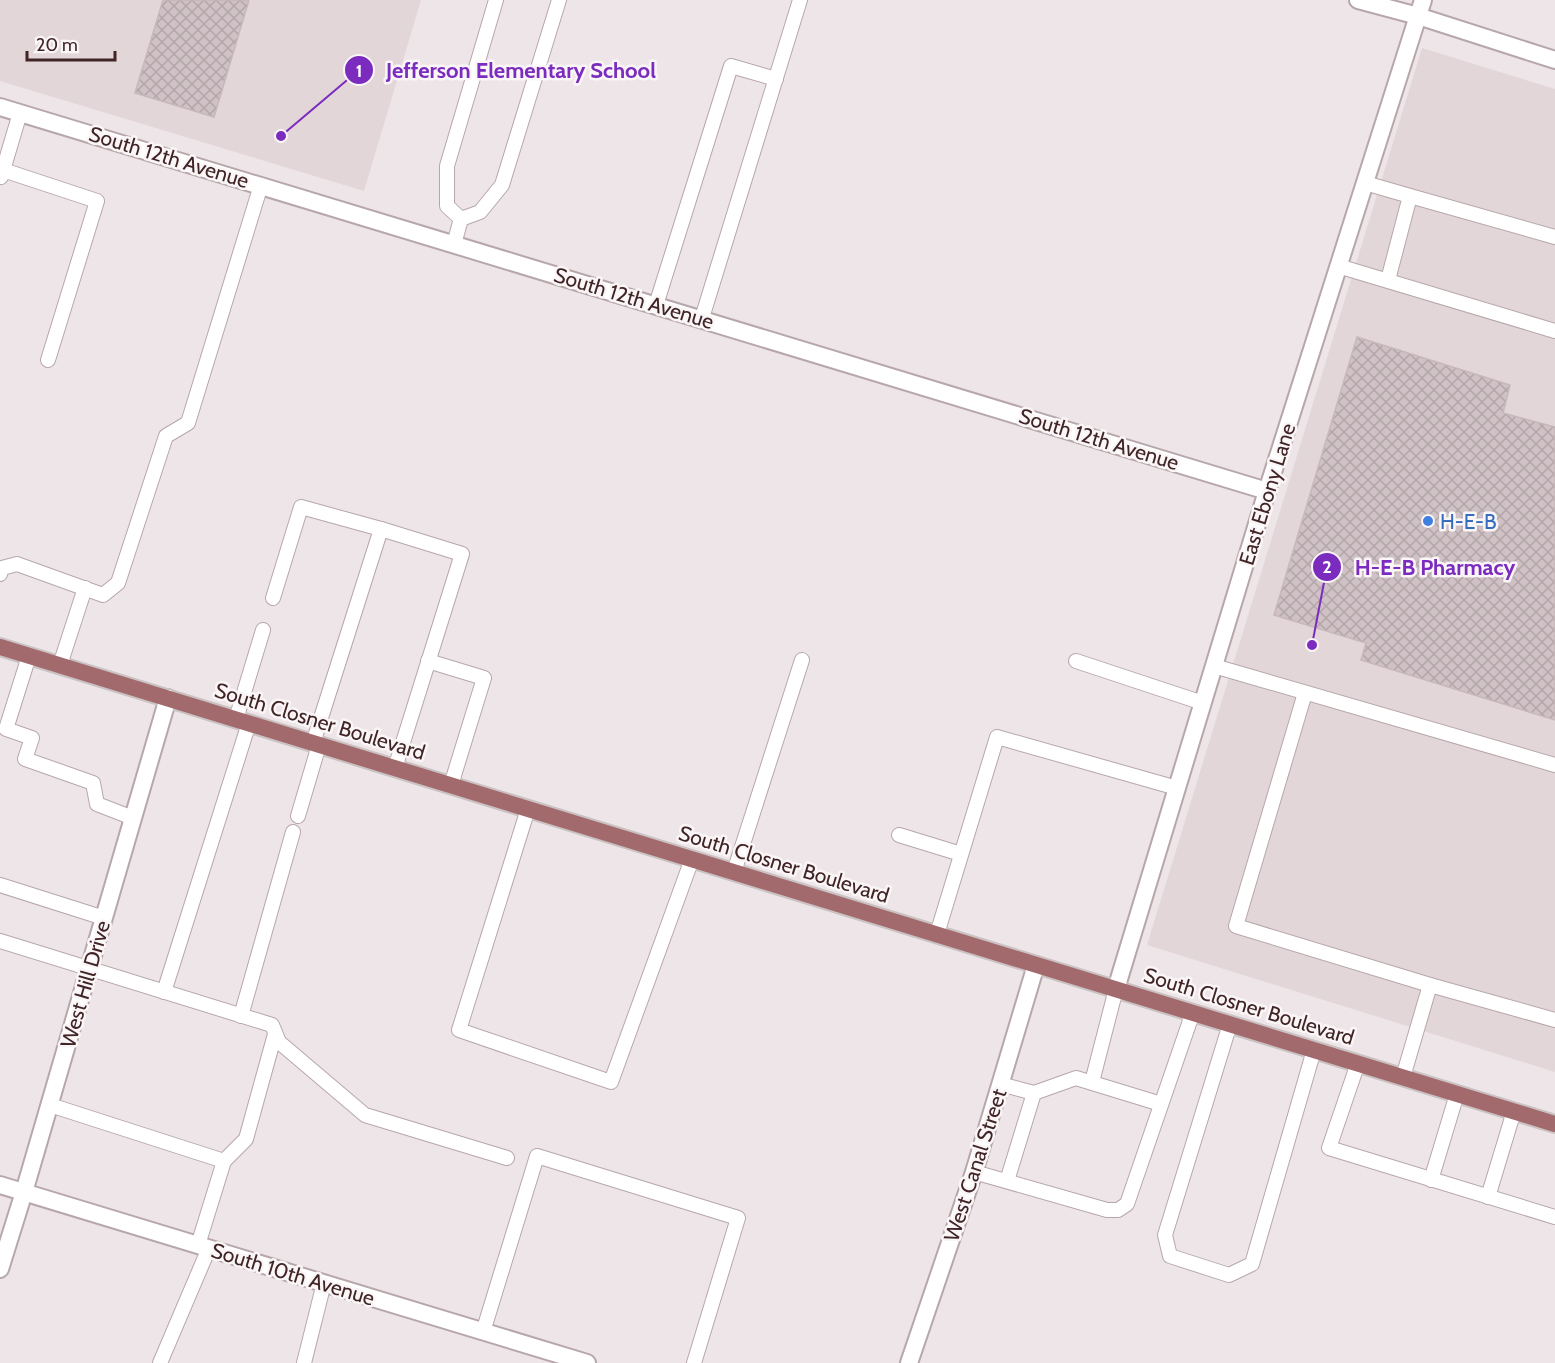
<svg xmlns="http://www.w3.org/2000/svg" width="1555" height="1363" font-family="Cabin,sans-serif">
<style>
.built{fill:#e2d6d9}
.building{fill:url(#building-cross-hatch);stroke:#c8b7bb;stroke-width:1.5}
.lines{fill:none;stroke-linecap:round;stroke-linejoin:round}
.service-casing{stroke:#b7a7aa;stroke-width:16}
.minor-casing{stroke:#b7a7aa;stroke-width:20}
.primary-casing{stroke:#cac2c2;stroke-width:20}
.service{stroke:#fff;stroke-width:14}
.minor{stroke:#fff;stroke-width:16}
.primary{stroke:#a36a6e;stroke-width:16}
.shop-dot{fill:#3f7fe0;stroke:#faf6f7;stroke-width:2}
.labels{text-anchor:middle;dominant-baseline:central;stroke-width:5;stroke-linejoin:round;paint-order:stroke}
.street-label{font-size:21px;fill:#412426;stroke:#faf6f7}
.shop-label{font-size:21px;fill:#366cbe;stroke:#faf6f7;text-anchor:start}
.leader{fill:none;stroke:#7b2cbf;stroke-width:2}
.callout-dot{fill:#7b2cbf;stroke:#faf6f7;stroke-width:2}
.mark-label{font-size:18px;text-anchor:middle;font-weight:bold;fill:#fff}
.callout-label{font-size:22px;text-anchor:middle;font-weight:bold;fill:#7b2cbf;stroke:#faf6f7;stroke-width:5;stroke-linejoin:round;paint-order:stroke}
</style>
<defs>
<pattern id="building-cross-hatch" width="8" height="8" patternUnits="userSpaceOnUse" patternTransform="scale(1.5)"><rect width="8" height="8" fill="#cfc1c5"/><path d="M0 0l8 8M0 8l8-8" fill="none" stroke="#b3a6a9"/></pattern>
</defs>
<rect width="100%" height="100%" fill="#eee5e8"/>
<g class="built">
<polygon points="0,0 421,0 364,191 0,81"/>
<polygon points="1422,48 1555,89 1555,1072 1147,945"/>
</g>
<g class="building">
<polygon points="163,0 249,0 214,117 135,93"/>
<polygon points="1357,337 1510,385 1503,413 1555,427 1555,720 1361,660 1366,643 1274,615"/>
</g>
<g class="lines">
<g class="service-casing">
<g id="service">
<polyline points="3,170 97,201 48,360"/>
<polyline points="1,177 20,113"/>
<polyline points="1365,183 1410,196"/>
<polyline points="461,219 447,206 447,166 496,0"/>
<polyline points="454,244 461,219 480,212 502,185 559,0"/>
<polyline points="1338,266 1555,331"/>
<polyline points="1388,280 1410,196 1555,237"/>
<polyline points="656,305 731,66 776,79"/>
<polyline points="702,318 800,0"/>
<polyline points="0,574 2,568 17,564 103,595 118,583 166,436 188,423 261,185"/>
<polyline points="273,598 301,507 381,529"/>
<polyline points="29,656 6,729 32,738 25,759 93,783 97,804 133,818"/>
<polyline points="428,661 484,678 451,785"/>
<polyline points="1076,661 1203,703"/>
<polyline points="60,665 85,588"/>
<polyline points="1214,666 1555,765"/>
<polyline points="1305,693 1236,926 1430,985"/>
<polyline points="236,719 263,630"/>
<polyline points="313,743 381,529 462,554 395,768"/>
<polyline points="528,809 459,1030 611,1082 692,859"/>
<polyline points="298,816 319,745"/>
<polyline points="899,835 961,854"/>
<polyline points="734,872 802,660"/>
<polyline points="0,885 104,918"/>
<polyline points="937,934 997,737 1177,788"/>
<polyline points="0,941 272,1025 279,1042 365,1115 507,1158"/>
<polyline points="164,992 249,723"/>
<polyline points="241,1016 293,832"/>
<polyline points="1230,1024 1165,1235 1170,1256 1229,1275 1252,1264 1314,1050"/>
<polyline points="1358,1063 1329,1148 1555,1217"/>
<polyline points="1403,1077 1430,985 1555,1020"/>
<polyline points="1092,1082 1116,989"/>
<polyline points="1000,1084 1034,1093"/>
<polyline points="50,1105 224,1161 198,1245"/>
<polyline points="224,1161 246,1139 275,1034"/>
<polyline points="974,1172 1107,1210 1118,1210 1127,1204 1193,1012"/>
<polyline points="1431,1180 1457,1094"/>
<polyline points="1007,1181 1034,1093 1076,1078 1161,1104"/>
<polyline points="1488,1197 1514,1111"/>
<polyline points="483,1332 537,1156 738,1218 694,1363"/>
<polyline points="160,1363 209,1248"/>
<polyline points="304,1363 324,1283"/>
</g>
</g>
<g class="minor-casing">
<g id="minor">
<polyline points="1358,0 1418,16 1555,60"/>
<polyline points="0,107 1267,491"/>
<polyline points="1116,989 1267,491 1423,0"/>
<polyline points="0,1185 587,1363"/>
<polyline points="0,1269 24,1192 168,698"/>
<polyline points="909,1363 974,1172 1036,965"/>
</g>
</g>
<g class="primary-casing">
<polyline id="primary" points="0,647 1555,1124"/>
</g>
<use href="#service" class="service"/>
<use href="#minor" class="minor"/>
<use href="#primary" class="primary"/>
</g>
<circle class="shop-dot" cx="1428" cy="521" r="6"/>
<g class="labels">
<g class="street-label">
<text transform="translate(169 157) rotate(17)">South 12th Avenue</text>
<text transform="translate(634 298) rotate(17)">South 12th Avenue</text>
<text transform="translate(1099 439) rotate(17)">South 12th Avenue</text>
<text transform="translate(1267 494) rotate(-73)">East Ebony Lane</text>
<text transform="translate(320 721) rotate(17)">South Closner Boulevard</text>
<text transform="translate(784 864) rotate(17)">South Closner Boulevard</text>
<text transform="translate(85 984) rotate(-74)">West Hill Drive</text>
<text transform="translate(1249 1006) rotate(17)">South Closner Boulevard</text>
<text transform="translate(975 1165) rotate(-72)">West Canal Street</text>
<text transform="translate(293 1274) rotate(17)">South 10th Avenue</text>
</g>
<g class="shop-label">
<text x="1440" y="521">H-E-B</text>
</g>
</g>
<path class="leader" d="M281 136L359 70M1312 645L1327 567"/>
<g class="callout-dot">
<circle cx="281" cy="136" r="6"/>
<circle cx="1312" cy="645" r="6"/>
<circle cx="359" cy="70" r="15"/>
<circle cx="1327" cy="567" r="15"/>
</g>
<g class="mark-label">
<text x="359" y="77">1</text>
<text x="1327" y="573">2</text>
</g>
<g class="callout-label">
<text x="521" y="78">Jefferson Elementary School</text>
<text x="1435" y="575">H-E-B Pharmacy</text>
</g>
<path d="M27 51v9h88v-9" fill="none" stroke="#412426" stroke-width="3"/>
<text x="36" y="51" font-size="18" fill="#412426" stroke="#faf6f7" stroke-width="4.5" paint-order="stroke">20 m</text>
</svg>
